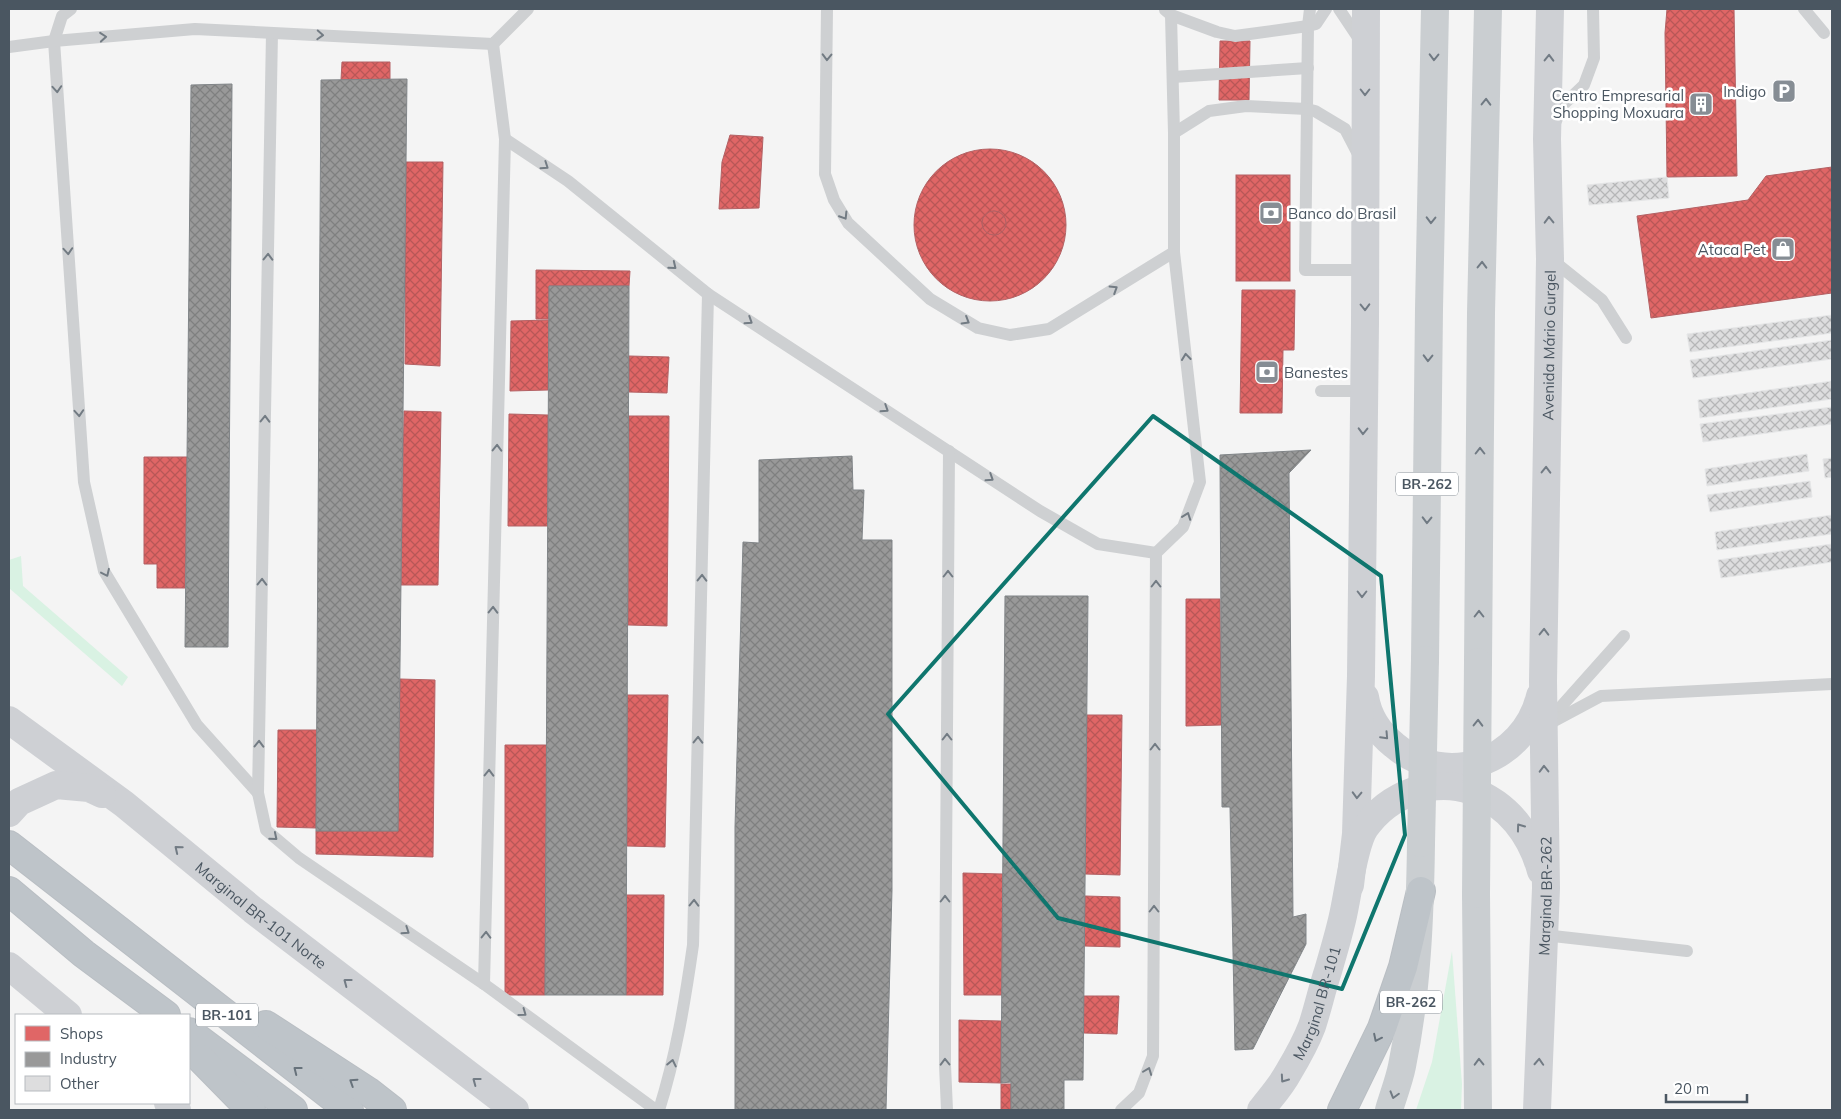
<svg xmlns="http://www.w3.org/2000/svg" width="1841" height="1119" font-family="Mulish,sans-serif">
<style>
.green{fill:#d9f2e3}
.shops{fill:url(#shops-cross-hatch);stroke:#b36164}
.industry{fill:url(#industry-cross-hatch);stroke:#818588}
.building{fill:url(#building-cross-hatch);stroke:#e5e6e7}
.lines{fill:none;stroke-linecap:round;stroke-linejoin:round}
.highway-casing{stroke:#b9bec3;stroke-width:30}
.lane{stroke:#ced0d2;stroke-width:12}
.secondary{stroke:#ced0d4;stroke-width:28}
.primary{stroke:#caced1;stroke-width:28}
.highway{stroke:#bec4c9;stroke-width:28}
.primary-bridge{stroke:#caced1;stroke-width:28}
.oneway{stroke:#727b83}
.oneway2{stroke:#707a83}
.oneway3{stroke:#727b84}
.oneway4{stroke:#67727b}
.marked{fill:none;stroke:#0f766e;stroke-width:4;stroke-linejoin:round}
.labels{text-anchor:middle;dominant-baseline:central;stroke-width:5;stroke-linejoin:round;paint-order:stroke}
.shield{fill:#fff;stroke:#808990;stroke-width:1}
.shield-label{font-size:14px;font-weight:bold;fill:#4a5661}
.poi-label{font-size:15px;fill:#4a5661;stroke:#fff;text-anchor:end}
.street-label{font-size:15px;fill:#4a5661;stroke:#fff}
</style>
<defs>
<pattern id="shops-cross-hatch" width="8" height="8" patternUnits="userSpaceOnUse" patternTransform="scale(1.25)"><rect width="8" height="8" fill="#e06666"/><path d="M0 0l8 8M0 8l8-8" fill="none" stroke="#b85757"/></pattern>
<pattern id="industry-cross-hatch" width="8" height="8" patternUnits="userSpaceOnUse" patternTransform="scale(1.25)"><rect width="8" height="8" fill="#999"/><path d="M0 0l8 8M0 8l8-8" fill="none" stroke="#7f8080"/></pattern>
<pattern id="building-cross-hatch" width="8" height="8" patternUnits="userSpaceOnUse" patternTransform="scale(1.25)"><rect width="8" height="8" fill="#ddddde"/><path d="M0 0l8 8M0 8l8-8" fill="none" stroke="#b5b6b7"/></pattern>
</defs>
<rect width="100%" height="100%" fill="#f4f4f4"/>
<g class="green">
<polygon points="21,556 23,586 128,677 122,686 9,588 9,560"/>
<polygon points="1452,951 1462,1084 1461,1110 1416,1110 1432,1062"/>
</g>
<g class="shops">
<polygon points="1667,9 1734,9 1737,176 1667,177 1665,33"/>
<polygon points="1220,41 1250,41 1249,100 1219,100"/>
<polygon points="342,62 390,62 390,79 341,80"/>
<polygon points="730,135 763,137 759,208 719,209 722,162"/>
<circle cx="990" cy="225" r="76"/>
<polygon points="406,162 443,162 440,366 405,364"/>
<polygon points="1832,167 1832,293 1651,318 1637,216 1748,200 1766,176"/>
<rect x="1236" y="175" width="54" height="106"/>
<circle cx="994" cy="223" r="12"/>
<circle cx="994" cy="223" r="12"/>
<polygon points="536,270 630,271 629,286 549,286 549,319 536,319"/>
<polygon points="1242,290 1295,290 1294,350 1283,350 1282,413 1240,413"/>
<polygon points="549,320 548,390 510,391 511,321"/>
<polygon points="629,356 669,357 667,393 629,392"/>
<polygon points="404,411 441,412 438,585 401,585"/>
<polygon points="509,414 548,415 548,526 508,526"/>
<polygon points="629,416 669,416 667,626 628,625"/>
<polygon points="144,457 187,457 185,588 157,588 157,564 144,564"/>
<polygon points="1186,599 1220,599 1221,725 1186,726"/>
<polygon points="400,679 435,680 433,857 316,854 316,831 398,831"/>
<polygon points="627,695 668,695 665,847 627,846"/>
<polygon points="1087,715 1122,715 1120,875 1085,874"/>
<polygon points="278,730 317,730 316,828 277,827"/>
<polygon points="505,745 547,745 545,995 505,995"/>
<polygon points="963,873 1003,874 1002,995 964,995"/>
<polygon points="626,895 664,895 663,995 626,995"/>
<polygon points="1085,896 1120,897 1120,947 1084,946"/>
<polygon points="1083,996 1119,996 1117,1034 1084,1033"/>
<polygon points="959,1020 1001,1021 1001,1083 959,1082"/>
<rect x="1001" y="1084" width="10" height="26"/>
</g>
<g class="industry">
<polygon points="407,79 398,831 316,831 321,80"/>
<polygon points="232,84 228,647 185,647 191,85"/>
<polygon points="549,286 629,286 626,995 545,995"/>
<polygon points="1311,450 1289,473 1293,917 1306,914 1306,944 1253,1049 1235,1050 1230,807 1222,807 1220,455"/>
<polygon points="852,456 853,490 864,490 862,540 892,540 892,890 886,1110 735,1110 735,827 743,542 759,543 759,460"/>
<polygon points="1005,596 1088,596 1083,1080 1064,1080 1064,1110 1011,1110 1011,1082 1001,1083"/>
</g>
<g class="building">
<polygon points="1667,177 1669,198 1589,205 1587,185"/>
<polygon points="1832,315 1832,333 1690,352 1687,334"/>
<polygon points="1832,340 1832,359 1693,378 1690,360"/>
<polygon points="1832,381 1832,399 1700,418 1698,400"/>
<polygon points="1832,407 1832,424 1703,442 1700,424"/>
<polygon points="1807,454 1809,471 1707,486 1705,469"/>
<polygon points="1832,458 1832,477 1825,478 1823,459"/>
<polygon points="1810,481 1812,497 1710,512 1707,495"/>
<polygon points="1832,515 1832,534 1717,550 1715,532"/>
<polygon points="1832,544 1832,562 1721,578 1718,560"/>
</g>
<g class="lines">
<g class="highway-casing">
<g id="highway">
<polyline points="9,845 349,1110"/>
<polyline points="9,891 84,954 166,1015"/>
<polyline points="266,1025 369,1092 392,1110"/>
<polyline points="189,1032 293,1110"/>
<polyline points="201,1059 251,1110"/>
<polyline points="1342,1110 1382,1028 1403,967 1421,891"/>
</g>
</g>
<g class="lane">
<polyline points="71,9 62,16 54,41 84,482 104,571 197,725 258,793"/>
<polyline points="827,9 825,174 834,200 848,223 930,299 978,328 1010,335 1049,329 1174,252"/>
<polyline points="1310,9 1308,26 1305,270 1365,270"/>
<polyline points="1339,9 1361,42"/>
<polyline points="1804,9 1824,33"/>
<polyline points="1165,10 1171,15 1217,32 1235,36 1308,26 1316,24 1326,9"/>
<polyline points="272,33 258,793 266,830 299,858 484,984 656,1110"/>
<polyline points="9,47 54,41 195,29 493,44 528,9"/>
<polyline points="1173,77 1308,68"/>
<polyline points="1554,125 1564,104 1584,85 1594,58 1593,9"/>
<polyline points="1174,133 1209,111 1246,106 1307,109 1315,111 1345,129 1359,156"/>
<polyline points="505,139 568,181 708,294 1040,511 1098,544 1156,553"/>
<polyline points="1551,259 1602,300 1626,338"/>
<polyline points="1321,391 1364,391"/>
<polyline points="1550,719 1624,636"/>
<polyline points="1543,727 1601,696 1832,684"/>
<polyline points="1544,935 1687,951"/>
<polyline points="484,984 505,139 493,44"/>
<path d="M659 1110C676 1056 685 1001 693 945L708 294"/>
<polyline points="947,1110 945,1065 945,1006 949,451"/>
<polyline points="1121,1110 1139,1093 1153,1056 1156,553 1183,527 1200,482 1174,252 1174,133 1171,15"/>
</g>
<g class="secondary">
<path d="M1365 697C1368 716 1379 733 1394 745 1446 790 1524 762 1540 696"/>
<path id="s1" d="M9 720 124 804 253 910 515 1110"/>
<polyline points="9,813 19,802 56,785 89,788 102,794"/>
<polyline points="1350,885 1356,834 1361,676 1365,323 1366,9"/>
<polyline points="9,966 68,1015"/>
<polyline points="168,1103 177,1110"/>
<path id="s2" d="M1261 1110C1270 1098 1281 1086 1288 1073 1297 1058 1306 1042 1312 1026 1318 1008 1322 989 1328 971 1333 954 1338 937 1342 920 1348 896 1353 846 1365 828 1389 794 1433 777 1472 791 1508 804 1531 835 1541 871"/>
<path id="s3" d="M1537 1110 1546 888 1543 681 1550 259 1547 139 1550 9"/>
</g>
<g class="primary">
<polyline points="1425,660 1429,309 1435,9"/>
<polyline points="1478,662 1481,313 1488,9"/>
<polyline points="1476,894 1478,1110"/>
<path d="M1389 1110C1393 1096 1399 1081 1402 1066 1417 993 1420 917 1421 843"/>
</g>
<use href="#highway" class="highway"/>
<g class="primary-bridge">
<polyline points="1421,843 1425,660"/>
<polyline points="1476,894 1478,662"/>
</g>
</g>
<defs><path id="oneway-chevron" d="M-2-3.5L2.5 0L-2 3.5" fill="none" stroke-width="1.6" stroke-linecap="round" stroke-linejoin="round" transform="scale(1.25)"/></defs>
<g class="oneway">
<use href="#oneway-chevron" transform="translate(320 35) rotate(3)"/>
<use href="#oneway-chevron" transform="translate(103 37) rotate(-5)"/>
<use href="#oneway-chevron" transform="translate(827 57) rotate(91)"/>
<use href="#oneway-chevron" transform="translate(57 89) rotate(86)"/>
<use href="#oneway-chevron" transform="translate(545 166) rotate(34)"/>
<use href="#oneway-chevron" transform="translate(844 216) rotate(58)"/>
<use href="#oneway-chevron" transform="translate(68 251) rotate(86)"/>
<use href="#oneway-chevron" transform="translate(268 257) rotate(-89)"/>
<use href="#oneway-chevron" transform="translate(673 266) rotate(39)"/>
<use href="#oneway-chevron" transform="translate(1114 289) rotate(-32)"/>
<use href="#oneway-chevron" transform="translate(749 321) rotate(33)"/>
<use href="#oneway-chevron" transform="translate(966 321) rotate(31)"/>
<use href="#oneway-chevron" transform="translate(1186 357) rotate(-96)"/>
<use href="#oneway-chevron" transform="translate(885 409) rotate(33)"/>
<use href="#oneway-chevron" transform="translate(79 413) rotate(86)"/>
<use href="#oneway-chevron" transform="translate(265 419) rotate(-89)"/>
<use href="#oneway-chevron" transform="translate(497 448) rotate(-89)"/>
<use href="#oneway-chevron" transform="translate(990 478) rotate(33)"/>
<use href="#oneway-chevron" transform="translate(1187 516) rotate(-70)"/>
<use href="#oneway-chevron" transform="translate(106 573) rotate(65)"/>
<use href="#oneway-chevron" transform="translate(948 574) rotate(-90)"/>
<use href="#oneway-chevron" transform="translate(702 578) rotate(-89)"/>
<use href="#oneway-chevron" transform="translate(262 582) rotate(-89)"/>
<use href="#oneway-chevron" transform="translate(1156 584) rotate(-90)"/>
<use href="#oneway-chevron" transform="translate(493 610) rotate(-89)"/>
<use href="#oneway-chevron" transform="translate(947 737) rotate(-90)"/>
<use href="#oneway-chevron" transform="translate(698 740) rotate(-89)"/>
<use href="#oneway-chevron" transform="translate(259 744) rotate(-89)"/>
<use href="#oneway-chevron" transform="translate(1155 747) rotate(-90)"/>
<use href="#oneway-chevron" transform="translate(489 773) rotate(-89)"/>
<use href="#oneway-chevron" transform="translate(274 837) rotate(40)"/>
<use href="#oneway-chevron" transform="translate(945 899) rotate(-90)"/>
<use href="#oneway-chevron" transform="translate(694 903) rotate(-89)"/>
<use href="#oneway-chevron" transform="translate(1154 909) rotate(-90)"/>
<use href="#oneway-chevron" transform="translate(406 931) rotate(34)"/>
<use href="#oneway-chevron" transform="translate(486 935) rotate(-89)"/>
<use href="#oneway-chevron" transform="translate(523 1013) rotate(36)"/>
<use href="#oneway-chevron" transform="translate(945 1062) rotate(-91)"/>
<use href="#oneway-chevron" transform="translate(672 1063) rotate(-78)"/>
<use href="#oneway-chevron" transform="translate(1148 1071) rotate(-69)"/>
</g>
<g class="oneway2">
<use href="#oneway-chevron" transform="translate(1434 57) rotate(91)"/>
<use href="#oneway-chevron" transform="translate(1486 102) rotate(-89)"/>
<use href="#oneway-chevron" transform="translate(1431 220) rotate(91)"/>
<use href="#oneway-chevron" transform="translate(1482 265) rotate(-89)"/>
<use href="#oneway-chevron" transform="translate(1428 358) rotate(91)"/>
<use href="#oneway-chevron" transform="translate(1480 451) rotate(-90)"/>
<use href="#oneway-chevron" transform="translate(1427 520) rotate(91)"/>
<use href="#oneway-chevron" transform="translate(1479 614) rotate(-90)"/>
<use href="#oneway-chevron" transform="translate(1478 723) rotate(-89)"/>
<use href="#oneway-chevron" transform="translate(1479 1062) rotate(-91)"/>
<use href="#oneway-chevron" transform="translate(1394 1095) rotate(106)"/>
</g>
<g class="oneway3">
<use href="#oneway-chevron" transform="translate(1549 58) rotate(-89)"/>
<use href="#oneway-chevron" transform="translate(1365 92) rotate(90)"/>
<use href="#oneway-chevron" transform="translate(1549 220) rotate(-91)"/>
<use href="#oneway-chevron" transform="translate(1365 307) rotate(89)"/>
<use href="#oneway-chevron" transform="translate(1363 431) rotate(91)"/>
<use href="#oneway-chevron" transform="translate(1546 470) rotate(-89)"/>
<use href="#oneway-chevron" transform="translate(1362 594) rotate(90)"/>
<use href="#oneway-chevron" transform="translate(1544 632) rotate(-89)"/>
<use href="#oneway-chevron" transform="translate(1385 736) rotate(47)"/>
<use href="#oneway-chevron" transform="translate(1544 769) rotate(-91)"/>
<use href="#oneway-chevron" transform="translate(1357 795) rotate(92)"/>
<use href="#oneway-chevron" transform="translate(1520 827) rotate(-126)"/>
<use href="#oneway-chevron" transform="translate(178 849) rotate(-141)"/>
<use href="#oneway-chevron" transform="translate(347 982) rotate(-143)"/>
<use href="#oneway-chevron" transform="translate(1539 1062) rotate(-87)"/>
<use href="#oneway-chevron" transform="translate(1284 1079) rotate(125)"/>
<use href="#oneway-chevron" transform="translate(476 1081) rotate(-143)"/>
</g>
<g class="oneway4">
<use href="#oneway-chevron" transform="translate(1377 1038) rotate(116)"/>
<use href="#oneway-chevron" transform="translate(297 1070) rotate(-142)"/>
<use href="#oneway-chevron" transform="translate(353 1082) rotate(-147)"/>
</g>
<path class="marked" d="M1153 416 1381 576 1405 835 1342 989 1058 918 888 714Z"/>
<defs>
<g id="parking-square" transform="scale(1.25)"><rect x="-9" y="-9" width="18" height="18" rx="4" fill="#868d94" stroke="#fff"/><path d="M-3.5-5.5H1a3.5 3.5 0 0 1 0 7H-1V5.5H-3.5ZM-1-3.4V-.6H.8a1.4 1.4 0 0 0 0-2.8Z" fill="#fff"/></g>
<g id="building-square" transform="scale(1.25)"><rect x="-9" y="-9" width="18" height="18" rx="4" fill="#868d94" stroke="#fff"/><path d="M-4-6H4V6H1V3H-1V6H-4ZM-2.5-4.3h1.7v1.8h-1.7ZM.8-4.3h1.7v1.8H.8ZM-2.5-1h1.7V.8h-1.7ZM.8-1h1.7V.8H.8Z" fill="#fff"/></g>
<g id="bank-square" transform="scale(1.25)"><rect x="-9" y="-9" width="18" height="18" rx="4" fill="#868d94" stroke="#fff"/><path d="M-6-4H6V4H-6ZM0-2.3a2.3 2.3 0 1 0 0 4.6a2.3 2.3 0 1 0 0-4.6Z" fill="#fff"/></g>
<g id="shop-square" transform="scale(1.25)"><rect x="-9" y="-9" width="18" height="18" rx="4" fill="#868d94" stroke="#fff"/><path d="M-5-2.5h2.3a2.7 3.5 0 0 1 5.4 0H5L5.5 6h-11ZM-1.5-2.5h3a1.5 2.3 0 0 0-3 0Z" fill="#fff"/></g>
</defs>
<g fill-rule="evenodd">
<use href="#parking-square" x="1784" y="91"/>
<use href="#building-square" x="1701" y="104"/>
<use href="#bank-square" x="1271" y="213"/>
<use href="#shop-square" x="1783" y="249"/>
<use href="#bank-square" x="1267" y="372"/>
</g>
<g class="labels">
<g class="shield">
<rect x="1396" y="472.5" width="62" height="23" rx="4"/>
<rect x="1380" y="990.5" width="62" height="23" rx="4"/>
<rect x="196" y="1003.5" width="62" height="23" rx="4"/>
</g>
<g class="shield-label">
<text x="1427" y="484">BR-262</text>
<text x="1411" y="1002">BR-262</text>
<text x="227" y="1015">BR-101</text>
</g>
<g class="poi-label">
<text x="1766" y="91">Indigo</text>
<text x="1684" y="95">Centro Empresarial<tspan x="1684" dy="17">Shopping Moxuara</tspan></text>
<text x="1288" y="213" text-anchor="start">Banco do Brasil</text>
<text x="1766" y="249">Ataca Pet</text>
<text x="1284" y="372" text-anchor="start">Banestes</text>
</g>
<g class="street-label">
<text stroke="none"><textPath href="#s3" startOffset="765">Avenida Mário Gurgel</textPath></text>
<text stroke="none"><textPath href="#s3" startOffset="214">Marginal BR-262</textPath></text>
<text stroke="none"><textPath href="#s1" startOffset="319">Marginal BR-101 Norte</textPath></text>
<text stroke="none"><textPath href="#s2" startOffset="122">Marginal BR-101</textPath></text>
</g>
</g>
<rect width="1841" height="1119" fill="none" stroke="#4a5661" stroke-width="20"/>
<rect x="15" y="1014" width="175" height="90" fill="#ffffff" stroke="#b7bbc0"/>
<rect x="25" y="1026" width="25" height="15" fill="#e06666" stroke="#b7bbc0"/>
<text x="60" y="1039" font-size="15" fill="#4a5661">Shops</text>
<rect x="25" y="1052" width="25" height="15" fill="#999999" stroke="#b7bbc0"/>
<text x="60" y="1064" font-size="15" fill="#4a5661">Industry</text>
<rect x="25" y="1076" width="25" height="15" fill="#ddddde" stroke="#b7bbc0"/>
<text x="60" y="1089" font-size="15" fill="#4a5661">Other</text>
<path d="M1666 1094v8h81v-8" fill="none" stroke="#4a5661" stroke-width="2.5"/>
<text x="1674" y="1094" font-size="15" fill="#4a5661" stroke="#ffffff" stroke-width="4" paint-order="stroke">20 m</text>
</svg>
